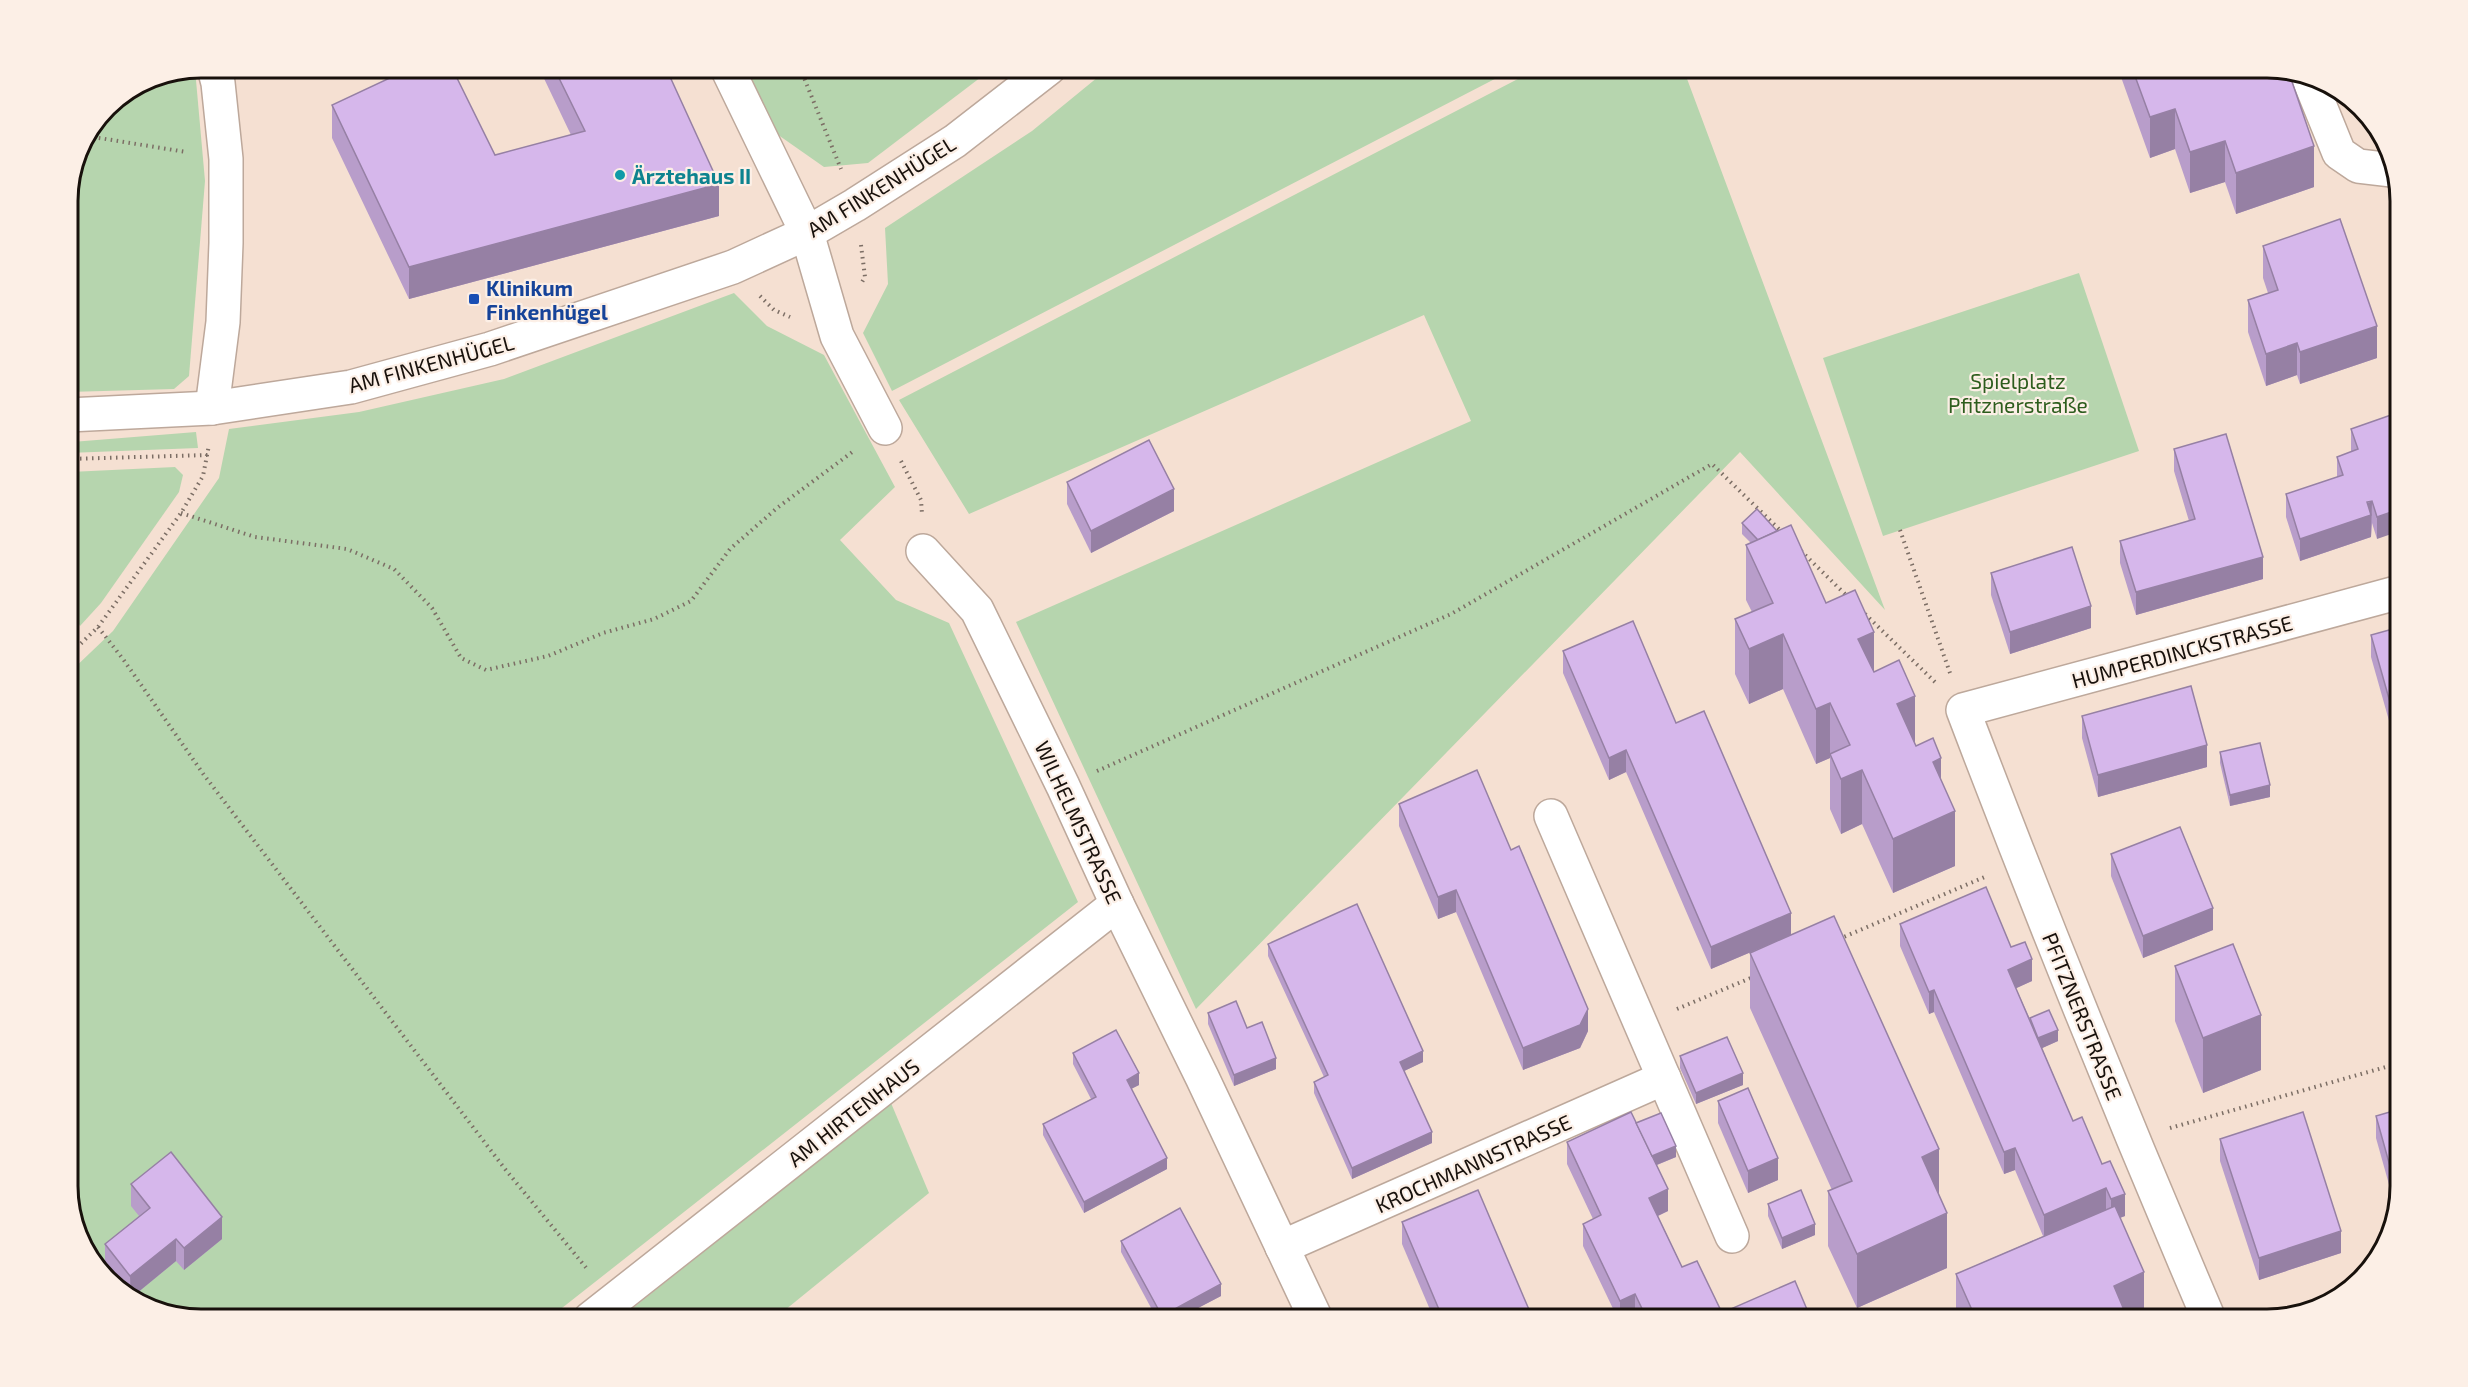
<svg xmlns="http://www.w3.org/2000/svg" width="2468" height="1387" font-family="'Exo 2',sans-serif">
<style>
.green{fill:#b6d5ae}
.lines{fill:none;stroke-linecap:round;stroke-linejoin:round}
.minor-casing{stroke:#bda89b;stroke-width:36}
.path{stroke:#7c6e65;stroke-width:4;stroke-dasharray:1.5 4.5;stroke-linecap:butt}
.minor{stroke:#fff;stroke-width:33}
.wall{fill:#b89dca}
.shaded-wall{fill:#9680a4}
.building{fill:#d6b7eb;stroke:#9680a4;stroke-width:1.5}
.culture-dot{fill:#0f9aa8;stroke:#fcefe6;stroke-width:2}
.transit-dot{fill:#1a4fb4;stroke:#fcefe6;stroke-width:2}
.labels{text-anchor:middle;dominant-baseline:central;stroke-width:4.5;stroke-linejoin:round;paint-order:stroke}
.culture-label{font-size:21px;font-weight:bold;fill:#0d838f;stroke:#fcefe6;text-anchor:start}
.street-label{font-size:21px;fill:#18110c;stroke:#fcefe6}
.transit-label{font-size:21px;font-weight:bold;fill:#164399;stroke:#fcefe6;text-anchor:start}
.park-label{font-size:21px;fill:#2d5d1d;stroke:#fcefe6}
.rim{fill:none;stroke:#18110c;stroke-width:3}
</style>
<rect width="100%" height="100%" fill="#f5e0d2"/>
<g class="green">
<polygon points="743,68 993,68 868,163 824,167 774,132"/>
<polygon points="1109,68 1516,68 892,391 863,333 888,284 885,228 1032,131"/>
<polygon points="1539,68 1683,68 1885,610 1740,452 1196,1009 1016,622 1471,421 1424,315 969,514 899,400"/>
<polygon points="195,69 205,181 189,376 174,389 68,392 68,193 78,150 107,106 150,78"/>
<polygon points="2079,273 2139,451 1883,536 1823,358"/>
<polygon points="734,293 767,326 824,355 895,487 840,540 896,600 949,623 1078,902 548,1319 201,1319 135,1302 90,1260 68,1194 68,674 113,631 219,478 229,429 359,412 504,379"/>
<polygon points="196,432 198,448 68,453 68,446 72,442"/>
<polygon points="175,467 183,475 179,492 101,603 80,626 68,604 68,487 70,472"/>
<polygon points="891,1103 929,1193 774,1319 619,1319"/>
</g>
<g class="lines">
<g class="minor-casing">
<g id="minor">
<polyline points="727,68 807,233 837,336 885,428"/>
<polyline points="2309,79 2339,153 2358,166 2392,170"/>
<polyline points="212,408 223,322 226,243 226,159 218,83 214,68"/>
<polyline points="68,415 212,408 351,387 490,349 733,267 807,233 855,205 955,141 1049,68"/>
<polyline points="923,551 977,610 1063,786 1117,904 1202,1077 1316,1319"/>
<polyline points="1551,816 1732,1236"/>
<polyline points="1282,1247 1664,1078"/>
<polyline points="590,1319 1117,904"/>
<path d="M2209 1319C2123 1118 2041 915 1963 710L2400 592"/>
</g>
</g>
<g class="path">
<polyline points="800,68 841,169"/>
<polyline points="775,76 782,68"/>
<polyline points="87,136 186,152"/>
<polyline points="861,245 865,277 862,282"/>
<polyline points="760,296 774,310 790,317"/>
<polyline points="68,459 208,455"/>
<polyline points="901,461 921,500 922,514"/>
<polyline points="181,513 255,537 347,549 394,569 432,608 461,658 486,670 548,656 603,633 654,619 691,601 730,549 777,508 855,450"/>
<polyline points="1900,530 1950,673"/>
<polyline points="1801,551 1849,598"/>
<polyline points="1865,614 1937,684"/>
<polyline points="98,627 123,659 204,775 505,1169 588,1270"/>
<polyline points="68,656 98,627 181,513 203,476 209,445"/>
<polyline points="1097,771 1451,614 1712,464 1783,533"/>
<polyline points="1839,939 1987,876"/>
<polyline points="1677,1009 1753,977"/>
<polyline points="2170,1128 2400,1063"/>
</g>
<use href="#minor" class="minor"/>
</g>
<g class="wall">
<polygon points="539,68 666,68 719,216 409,299 332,138 332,105 495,155 571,135"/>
<polygon points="2121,68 2267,68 2314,187 2236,214 2225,182 2190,193 2175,149 2150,158 2121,77"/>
<polygon points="2263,246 2377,358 2300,384 2297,375 2266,386 2248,332 2248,300 2268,293 2263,278"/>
<polygon points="2391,415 2377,539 2372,523 2371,537 2300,561 2286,517 2286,494 2337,477 2337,457 2351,452 2351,429"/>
<polygon points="2174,449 2263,579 2136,615 2120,563 2120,541 2189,521 2174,471"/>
<polygon points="1067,482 1174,511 1091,553 1067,504"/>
<polygon points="1742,523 1826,603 1874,672 1915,745 1941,781 1955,866 1893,893 1862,824 1841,834 1830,809 1830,758 1816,764 1783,689 1749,704 1735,674 1735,619 1752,612 1746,600 1746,545 1751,543 1742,534"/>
<polygon points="1991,573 2091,628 2010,654 1991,595"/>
<polygon points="2400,627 2399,756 2371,657 2371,635"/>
<polygon points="1563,651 1791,935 1711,969 1626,772 1609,780 1563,673"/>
<polygon points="2082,716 2207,767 2098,797 2082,738"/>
<polygon points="2220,752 2270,797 2230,806 2220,763"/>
<polygon points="1399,804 1511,850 1588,1031 1580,1048 1523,1070 1456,912 1438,919 1399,826"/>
<polygon points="2111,854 2213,930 2143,958 2111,876"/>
<polygon points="1900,924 2011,947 2032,981 2016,988 2030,1019 2058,1041 2042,1048 2073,1121 2125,1216 2120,1218 2144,1319 1956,1319 1956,1274 2043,1236 2015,1170 2004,1174 1934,1012 1929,1014 1900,946"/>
<polygon points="1268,944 1423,1062 1404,1071 1432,1143 1352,1179 1314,1093 1314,1082 1324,1077 1268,956"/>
<polygon points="1750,953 1947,1268 1857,1308 1828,1246 1828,1191 1832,1190 1750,1008"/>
<polygon points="2175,966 2261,1070 2203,1093 2175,1021"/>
<polygon points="1208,1013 1247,1028 1276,1069 1234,1086 1208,1024"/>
<polygon points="1073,1053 1139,1085 1131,1089 1167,1169 1084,1213 1043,1135 1043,1124 1091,1099 1073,1064"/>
<polygon points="1680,1056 1743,1085 1696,1104 1680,1068"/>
<polygon points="1718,1101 1778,1180 1748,1193 1718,1123"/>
<polygon points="2376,1116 2400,1186 2395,1206 2376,1138"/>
<polygon points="1636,1123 1676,1157 1657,1165 1668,1211 1658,1216 1682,1267 1725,1319 1636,1319 1635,1316 1628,1319 1618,1319 1583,1246 1583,1224 1593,1219 1567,1164 1567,1142"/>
<polygon points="2220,1139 2341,1253 2259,1280 2220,1161"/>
<polygon points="131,1184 222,1239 184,1270 176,1261 131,1298 105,1266 105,1244 139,1216 131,1206"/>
<polygon points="1768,1204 1815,1235 1782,1249 1768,1216"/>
<polygon points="1402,1222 1533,1319 1434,1319 1402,1244"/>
<polygon points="1121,1241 1221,1296 1177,1319 1157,1319 1121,1252"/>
<polygon points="1726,1311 1811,1319 1726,1319"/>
</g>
<g class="shaded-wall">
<polygon points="2175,109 2175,149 2150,158 2150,117"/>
<polygon points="2225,141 2225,182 2190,193 2190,152"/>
<polygon points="2314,146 2314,187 2236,214 2236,173"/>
<polygon points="719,184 719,216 409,299 409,267"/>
<polygon points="2377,326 2377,358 2300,384 2300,352"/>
<polygon points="2297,343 2297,375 2266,386 2266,354"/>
<polygon points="1174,489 1174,511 1091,553 1091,531"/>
<polygon points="2372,501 2371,537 2300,561 2300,539"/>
<polygon points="2400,509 2400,531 2377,539 2377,517"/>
<polygon points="2263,557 2263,579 2136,615 2136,592"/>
<polygon points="2091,606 2091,628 2010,654 2010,632"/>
<polygon points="1874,632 1874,686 1858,639"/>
<polygon points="1783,634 1783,689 1749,704 1749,649"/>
<polygon points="1915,696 1915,751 1897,704"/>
<polygon points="1830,703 1830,758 1816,764 1816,709"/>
<polygon points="2400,733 2400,755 2399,756 2399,734"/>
<polygon points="2207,745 2207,767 2098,797 2098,775"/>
<polygon points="1626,750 1626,772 1609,780 1609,758"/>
<polygon points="1941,758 1941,813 1933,762"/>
<polygon points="1862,770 1862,824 1841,834 1841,779"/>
<polygon points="2270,785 2270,797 2230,806 2230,795"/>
<polygon points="1955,811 1955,866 1893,893 1893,839"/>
<polygon points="1456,890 1456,912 1438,919 1438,897"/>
<polygon points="2213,908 2213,930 2143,958 2143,936"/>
<polygon points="1791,913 1791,935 1711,969 1711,947"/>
<polygon points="2032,959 2032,981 2008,992 2008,970"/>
<polygon points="1934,990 1934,1012 1929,1014 1929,992"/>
<polygon points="1588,1009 1588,1031 1580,1048 1523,1070 1523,1048"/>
<polygon points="2261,1015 2261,1070 2203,1093 2203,1038"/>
<polygon points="2058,1030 2058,1041 2038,1050 2038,1038"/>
<polygon points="1423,1051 1423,1062 1400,1073 1400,1062"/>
<polygon points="1276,1058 1276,1069 1234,1086 1234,1075"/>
<polygon points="1139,1073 1139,1085 1127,1091 1127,1080"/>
<polygon points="1743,1073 1743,1085 1696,1104 1696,1093"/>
<polygon points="1432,1132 1432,1143 1352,1179 1352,1168"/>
<polygon points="1676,1146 1676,1157 1649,1168 1649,1157"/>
<polygon points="2015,1148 2015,1170 2004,1174 2004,1152"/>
<polygon points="1939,1149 1939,1204 1922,1157"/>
<polygon points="1167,1158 1167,1169 1084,1213 1084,1202"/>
<polygon points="1778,1158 1778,1180 1748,1193 1748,1171"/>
<polygon points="2106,1188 2106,1210 2044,1237 2044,1215"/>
<polygon points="1668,1189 1668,1211 1649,1220 1649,1198"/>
<polygon points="2125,1194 2125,1216 2111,1221 2111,1199"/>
<polygon points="1947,1213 1947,1268 1857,1308 1857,1254"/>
<polygon points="222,1217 222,1239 184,1270 184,1248"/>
<polygon points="1815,1224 1815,1235 1782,1249 1782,1238"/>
<polygon points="2341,1231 2341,1253 2259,1280 2259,1258"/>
<polygon points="176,1239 176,1261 131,1298 130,1276"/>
<polygon points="2144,1272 2144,1319 2114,1319 2114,1286"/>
<polygon points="1221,1284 1221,1296 1177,1319 1162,1319 1162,1316"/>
<polygon points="1635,1294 1635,1316 1628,1319 1620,1319 1620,1301"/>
</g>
<g class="building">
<polygon points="411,68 452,68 495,155 585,131 554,68 666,68 719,184 409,267 332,105"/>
<polygon points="2132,68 2267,68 2289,73 2314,146 2236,173 2225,141 2190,152 2175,109 2150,117"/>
<polygon points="2340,219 2377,326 2300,352 2297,343 2266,354 2248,300 2278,290 2263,246"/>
<polygon points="2391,415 2400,443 2400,509 2377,517 2372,501 2367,502 2371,515 2300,539 2286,494 2343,475 2337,457 2358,449 2351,429"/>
<polygon points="2226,434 2263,557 2136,592 2120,541 2195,519 2174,449"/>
<polygon points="1149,440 1174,489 1091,531 1067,482"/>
<polygon points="1757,509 1777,531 1758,540 1742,523"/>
<polygon points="1791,525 1826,603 1855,590 1874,632 1858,639 1874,672 1899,660 1915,696 1897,704 1916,746 1933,738 1941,758 1933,762 1955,811 1893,839 1862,770 1841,779 1830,754 1850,745 1830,703 1816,709 1783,634 1749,649 1735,619 1773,603 1746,545"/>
<polygon points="2072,547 2091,606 2010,632 1991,573"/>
<polygon points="1633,621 1676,723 1704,711 1791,913 1711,947 1626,750 1609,758 1563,651"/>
<polygon points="2400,627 2400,733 2399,734 2371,635"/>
<polygon points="2191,686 2207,745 2098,775 2082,716"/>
<polygon points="2260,743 2270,785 2230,795 2220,752"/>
<polygon points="1477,770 1511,850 1519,846 1588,1009 1580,1025 1523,1048 1456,890 1438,897 1399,804"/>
<polygon points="2180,827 2213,908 2143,936 2111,854"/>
<polygon points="1986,887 2011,947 2025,942 2032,959 2008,970 2073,1121 2082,1117 2102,1164 2110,1161 2125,1194 2111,1199 2106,1188 2044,1215 2015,1148 2004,1152 1934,990 1929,992 1900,924"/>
<polygon points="1357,904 1423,1051 1400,1062 1432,1132 1352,1168 1314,1082 1328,1075 1268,944"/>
<polygon points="1834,916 1939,1149 1922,1157 1947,1213 1857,1254 1828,1191 1852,1181 1750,953"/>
<polygon points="2233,944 2261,1015 2203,1038 2175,966"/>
<polygon points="1236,1001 1247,1028 1262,1022 1276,1058 1234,1075 1208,1013"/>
<polygon points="2049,1010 2058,1030 2038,1038 2030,1018"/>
<polygon points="1116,1030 1139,1073 1127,1080 1167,1158 1084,1202 1043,1124 1096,1097 1073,1053"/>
<polygon points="1727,1037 1743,1073 1696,1093 1680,1056"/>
<polygon points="1748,1088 1778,1158 1748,1171 1718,1101"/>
<polygon points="2400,1109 2400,1186 2398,1195 2376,1116"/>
<polygon points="1631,1112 1668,1189 1649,1198 1682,1267 1697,1261 1725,1319 1647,1319 1635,1294 1620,1301 1583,1224 1601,1215 1567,1142"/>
<polygon points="2303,1112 2341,1231 2259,1258 2220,1139"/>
<polygon points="1661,1113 1676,1146 1652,1156 1636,1123"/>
<polygon points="171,1152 222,1217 184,1248 176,1239 130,1276 105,1244 150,1208 131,1184"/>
<polygon points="1478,1190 1533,1319 1443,1319 1402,1222"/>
<polygon points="1801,1190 1815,1224 1782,1238 1768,1204"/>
<polygon points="2115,1206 2144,1272 2114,1286 2127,1317 2121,1319 1976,1319 1956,1274"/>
<polygon points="1180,1208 1221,1284 1162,1316 1121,1241"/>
<polygon points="1795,1281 1811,1319 1730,1319 1726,1311"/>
</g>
<circle class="culture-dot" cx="620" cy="175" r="6"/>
<rect class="transit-dot" x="468" y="293" width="12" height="12" rx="3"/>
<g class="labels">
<g class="culture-label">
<text x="632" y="175">Ärztehaus II</text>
</g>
<g class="street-label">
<text transform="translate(881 186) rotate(-32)">AM FINKENHÜGEL</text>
<text transform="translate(431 363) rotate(-15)">AM FINKENHÜGEL</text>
<text transform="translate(2182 651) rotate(-15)">HUMPERDINCKSTRASSE</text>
<text transform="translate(1079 822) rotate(65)">WILHELMSTRASSE</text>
<text transform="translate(2083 1016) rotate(68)">PFITZNERSTRASSE</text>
<text transform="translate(853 1112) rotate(-38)">AM HIRTENHAUS</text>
<text transform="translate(1473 1163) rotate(-24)">KROCHMANNSTRASSE</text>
</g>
<g class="transit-label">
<text x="486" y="287">Klinikum<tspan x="486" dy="24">Finkenhügel</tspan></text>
</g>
<g class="park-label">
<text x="2018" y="380">Spielplatz<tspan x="2018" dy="24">Pfitznerstraße</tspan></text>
</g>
</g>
<path d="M0 0H2468V1387H0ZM201 78H2267A123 123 0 0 1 2390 201V1186A123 123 0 0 1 2267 1309H201A123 123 0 0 1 78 1186V201A123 123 0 0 1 201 78Z" fill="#fcefe6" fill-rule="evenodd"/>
<path class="rim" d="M201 78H2267A123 123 0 0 1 2390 201V1186A123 123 0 0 1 2267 1309H201A123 123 0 0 1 78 1186V201A123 123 0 0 1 201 78Z"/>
</svg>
